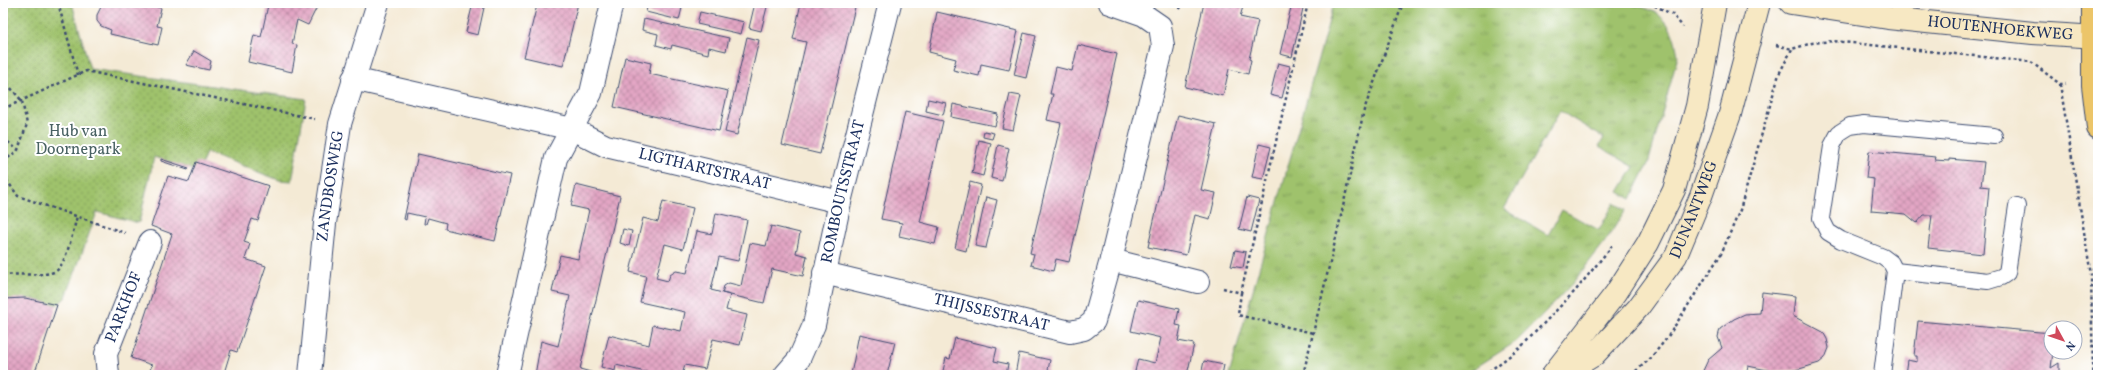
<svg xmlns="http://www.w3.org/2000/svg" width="2101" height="378" font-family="Vollkorn,serif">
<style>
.grass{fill:url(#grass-tufts);stroke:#5d7865}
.park{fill:url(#park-dots);stroke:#5d7865}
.building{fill:url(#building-cross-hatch)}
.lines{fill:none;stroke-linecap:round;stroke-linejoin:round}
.lane-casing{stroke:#3c4b70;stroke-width:18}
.street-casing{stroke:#3c4b70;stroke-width:24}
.secondary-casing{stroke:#3c4b70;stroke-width:24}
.primary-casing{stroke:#3c4b70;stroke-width:24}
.path{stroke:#3c4b70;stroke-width:2.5;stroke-dasharray:3 3;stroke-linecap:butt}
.lane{stroke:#fff;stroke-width:16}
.street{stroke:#fff;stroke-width:22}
.secondary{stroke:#f7e8c3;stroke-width:22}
.primary{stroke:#ecc569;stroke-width:22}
.labels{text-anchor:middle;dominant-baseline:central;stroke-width:4;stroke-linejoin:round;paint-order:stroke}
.street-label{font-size:16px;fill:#1b2f5e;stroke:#fff}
.park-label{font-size:16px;fill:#496263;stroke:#fff}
</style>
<defs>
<pattern id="grass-tufts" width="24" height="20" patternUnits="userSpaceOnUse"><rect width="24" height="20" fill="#9fc26c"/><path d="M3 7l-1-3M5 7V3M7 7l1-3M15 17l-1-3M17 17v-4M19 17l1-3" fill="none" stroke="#819e5c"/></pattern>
<pattern id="park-dots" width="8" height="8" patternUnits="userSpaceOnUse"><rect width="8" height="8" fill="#9fc26c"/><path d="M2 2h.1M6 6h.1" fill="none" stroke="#819e5c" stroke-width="1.8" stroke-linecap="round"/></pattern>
<pattern id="building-cross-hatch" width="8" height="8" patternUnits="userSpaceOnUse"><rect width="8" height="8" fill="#e3a6c4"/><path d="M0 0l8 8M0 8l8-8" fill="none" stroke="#b788a2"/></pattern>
</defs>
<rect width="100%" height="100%" fill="#fff"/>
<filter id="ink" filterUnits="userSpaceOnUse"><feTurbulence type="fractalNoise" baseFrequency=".025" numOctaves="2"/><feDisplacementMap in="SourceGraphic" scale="8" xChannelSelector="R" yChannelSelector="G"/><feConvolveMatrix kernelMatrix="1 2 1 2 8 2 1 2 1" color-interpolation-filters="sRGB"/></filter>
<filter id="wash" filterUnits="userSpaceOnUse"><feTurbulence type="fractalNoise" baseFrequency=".012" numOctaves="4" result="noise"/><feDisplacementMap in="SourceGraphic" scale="16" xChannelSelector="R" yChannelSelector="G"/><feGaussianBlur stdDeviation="0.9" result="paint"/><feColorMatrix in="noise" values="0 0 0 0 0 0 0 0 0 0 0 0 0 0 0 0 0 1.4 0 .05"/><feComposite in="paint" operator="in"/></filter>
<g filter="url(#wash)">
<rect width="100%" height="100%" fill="#f4ead5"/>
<path class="grass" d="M1334 3H1623C1659 9 1672 18 1678 56L1648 164 1631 199 1619 192 1634 167 1599 146 1604 138 1560 111 1504 209 1548 235 1562 210 1599 230 1614 203 1626 210 1604 243 1571 285 1517 341 1464 375H1229Z"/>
<polygon class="park" points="3,3 72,3 90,69 306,99 292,181 279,180 206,152 199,172 154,157 139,223 97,212 66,297 57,305 31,299 3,300"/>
<g id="blocks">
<g class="building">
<polygon points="98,3 141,3 161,8 157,26 162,27 158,45 110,34 111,30 101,26 97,21 97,15 101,7 97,5"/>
<polygon points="264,3 319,3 308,25 297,20 292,44 297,45 292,72 248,62 254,35 261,37 268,5"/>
<polygon points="473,3 485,3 478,35 466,32"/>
<polygon points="532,3 578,3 563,66 524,57 537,5"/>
<polygon points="648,3 659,3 682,8 679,20 646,12"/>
<polygon points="755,3 768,3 761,31 749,28"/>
<polygon points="801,3 856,3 820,154 782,145 806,42 793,39"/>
<polygon points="1204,3 1244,3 1240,17 1258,21 1249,59 1251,60 1248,74 1229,69 1223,96 1185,87"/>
<polygon points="1292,3 1304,4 1292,57 1280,54"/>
<polygon points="700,12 744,22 741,34 697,24"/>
<polygon points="937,12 1018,31 1009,70 981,64 979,76 953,70 956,59 929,52"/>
<polygon points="644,19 729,38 726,51 709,47 708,54 672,45 671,49 656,45 658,34 642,30"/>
<polygon points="1024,33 1036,36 1026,78 1014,75"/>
<polygon points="747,37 759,40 737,135 725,132"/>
<polygon points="1078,45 1117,54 1069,262 1056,259 1053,271 1031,265 1034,254 1030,253 1061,123 1047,120 1053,94 1050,94 1056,67 1072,71"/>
<polygon points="194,51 211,61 209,70 186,65"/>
<polygon points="625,57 651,63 649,74 728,91 719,131 614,107"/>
<polygon points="1278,63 1290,66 1282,98 1270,95"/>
<polygon points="1010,94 1021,96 1013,130 1002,128"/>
<polygon points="928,99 946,103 943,115 926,111"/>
<polygon points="953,104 998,114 995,126 951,117"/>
<polygon points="905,112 943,121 920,222 939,227 935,244 899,236 902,223 881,219"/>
<polygon points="1178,115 1216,124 1201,190 1216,193 1210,219 1195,215 1186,255 1148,247"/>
<polygon points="984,131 994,133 992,139 983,137"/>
<polygon points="979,140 991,143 983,176 972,173"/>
<polygon points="1259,144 1271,147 1263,179 1252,177"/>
<polygon points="998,145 1009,148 1002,181 991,178"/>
<polygon points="1869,151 1936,157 1935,160 1949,161 1949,159 1984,162 1981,186 1989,187 1983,254 1928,248 1932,215 1924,215 1917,223 1906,214 1871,211 1874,179 1866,178"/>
<polygon points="418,154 510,175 495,241 445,229 446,223 428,218 426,224 424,224 425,217 407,213 406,220 404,219"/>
<polygon points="161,159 189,168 188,170 161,161"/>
<polygon points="196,162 269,186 258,221 252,219 244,242 250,244 245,259 266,266 237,352 231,350 224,373 228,375 148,375 152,365 131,358 172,234 151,226 168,176 189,182"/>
<polygon points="970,182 981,185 966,251 955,248"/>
<polygon points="576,185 620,196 580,369 601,375 535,375 541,341 558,346 570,296 552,292 560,255 578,259 589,210 571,206"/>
<polygon points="986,197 997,200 986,248 975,246"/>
<polygon points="1247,197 1259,200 1251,232 1239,229"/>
<polygon points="663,201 693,208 683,249 665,244 656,278 668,281 670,275 676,271 687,273 697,231 712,234 716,213 747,220 738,261 719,257 711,290 730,295 726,310 747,315 740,345 713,339 705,369 685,365 682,375 658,375 616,365 615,371 601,367 609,335 649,345 653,325 681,331 685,312 640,302 646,276 630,272 643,218 658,222"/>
<polygon points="771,226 800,233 796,253 807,256 803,276 772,269 764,303 722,293 724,286 729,283 741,286 750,243 766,246"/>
<polygon points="623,229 632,231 629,246 620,243"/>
<polygon points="1235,250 1246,252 1243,268 1231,266"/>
<polygon points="1762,292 1795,296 1793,316 1823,332 1827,339 1829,348 1825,358 1819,363 1796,370 1772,371 1748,366 1746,375 1701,375 1708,360 1722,348 1718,337 1720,329 1734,319 1745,314 1760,313"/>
<polygon points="25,298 57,305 34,375 3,375 3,299"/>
<polygon points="1138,300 1179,309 1176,325 1181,326 1178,341 1194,344 1187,375 1134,375 1138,359 1155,363 1161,338 1131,331"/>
<polygon points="1918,321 2051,333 2051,352 2053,352 2051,368 2059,363 2059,375 1905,375 1907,360 1917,362 1917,356 1914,356"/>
<polygon points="859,334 895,342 887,375 851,374"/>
<polygon points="955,338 997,348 994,361 1008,364 1006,375 942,375 946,358 950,359"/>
<polygon points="1019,353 1050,360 1047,375 1015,375"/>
<polygon points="1204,361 1224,365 1222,375 1201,375"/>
</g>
</g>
</g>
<g filter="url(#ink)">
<use href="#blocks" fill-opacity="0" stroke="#3c4b70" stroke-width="1"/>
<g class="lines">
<g class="lane-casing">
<g id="lane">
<polyline points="1895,271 1988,281 2001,277 2007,273 2017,206"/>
<polyline points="1882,375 1895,271 1891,263 1883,257 1841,240 1828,232 1821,218 1832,146 1839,133 1850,126 1864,124 1994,136"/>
</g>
</g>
<g class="street-casing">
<g id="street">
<path id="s1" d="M353 79 572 129 606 146 840 202"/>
<polyline points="1111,260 1198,282"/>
<path id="s2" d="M824 273 1070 332 1084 329 1094 321 1111 260 1163 46 1160 26 1144 15 1110 3"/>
<path id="s3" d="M108 375 106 354 150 242"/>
<path id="s4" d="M310 375 325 223 340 124 378 3"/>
<polyline points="507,375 556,158 591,93 612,3"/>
<path id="s5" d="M785 375 799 359 814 325 840 202 890 3"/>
</g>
</g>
<g class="secondary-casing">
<g id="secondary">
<path id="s6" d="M1791 3 1888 18 2033 33 2098 37"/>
<polyline points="1553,374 1616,293 1648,243 1674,190 1697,106 1715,3"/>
<path id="s7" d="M1561 375 1594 355 1638 308 1676 256 1701 196 1730 114 1759 3"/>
</g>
</g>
<g class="primary-casing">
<polyline id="primary" points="2093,3 2093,85 2098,128"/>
</g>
<g class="path">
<polyline points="58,3 78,75"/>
<polyline points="1649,3 1672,14 1683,27"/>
<polyline points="1179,9 1186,3"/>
<polyline points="1776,45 1792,49 1812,43 1833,41 2031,62"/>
<polyline points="2031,62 2060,84 2066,84"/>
<polyline points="3,79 22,101 27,124 18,150 3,162"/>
<polyline points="2060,84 2091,275 2093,375"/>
<polyline points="3,109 86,71 315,119"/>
<polyline points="3,138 18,150"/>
<polyline points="3,175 18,196 125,233"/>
<path d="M3 275C16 273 45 277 56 271 66 265 74 228 77 216"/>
<polyline points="1223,288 1241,293 1238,315 1313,333"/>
<polyline points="1241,293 1308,3"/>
<polyline points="1303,375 1339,225 1364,110 1403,3"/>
<polyline points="1484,375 1519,349 1576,290 1612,246"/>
<polyline points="1631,375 1650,359 1667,338 1721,254 1740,210 1779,74 1792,49"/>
</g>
<use href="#lane" class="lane"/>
<use href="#street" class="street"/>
<use href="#secondary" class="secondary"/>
<use href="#primary" class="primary"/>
</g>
</g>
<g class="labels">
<g class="street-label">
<text stroke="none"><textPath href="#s6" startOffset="211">HOUTENHOEKWEG</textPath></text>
<text stroke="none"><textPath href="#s1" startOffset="364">LIGTHARTSTRAAT</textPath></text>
<text stroke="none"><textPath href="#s4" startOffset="190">ZANDBOSWEG</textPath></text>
<text stroke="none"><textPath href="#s5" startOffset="195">ROMBOUTSSTRAAT</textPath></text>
<text stroke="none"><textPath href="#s7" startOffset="217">DUNANTWEG</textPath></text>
<text stroke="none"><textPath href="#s3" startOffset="71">PARKHOF</textPath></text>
<text stroke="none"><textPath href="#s2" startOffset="172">THIJSSESTRAAT</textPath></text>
</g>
<g class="park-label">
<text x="78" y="132">Hub van<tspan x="78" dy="18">Doornepark</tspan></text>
</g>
</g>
<rect width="2101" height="378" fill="none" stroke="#fff" stroke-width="16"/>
<g transform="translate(2063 340) rotate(130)"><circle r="19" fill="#ffffff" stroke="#a4acbf"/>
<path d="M0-3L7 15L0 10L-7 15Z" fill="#d1495b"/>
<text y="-6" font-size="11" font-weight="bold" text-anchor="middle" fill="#1b2f5e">N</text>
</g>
</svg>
